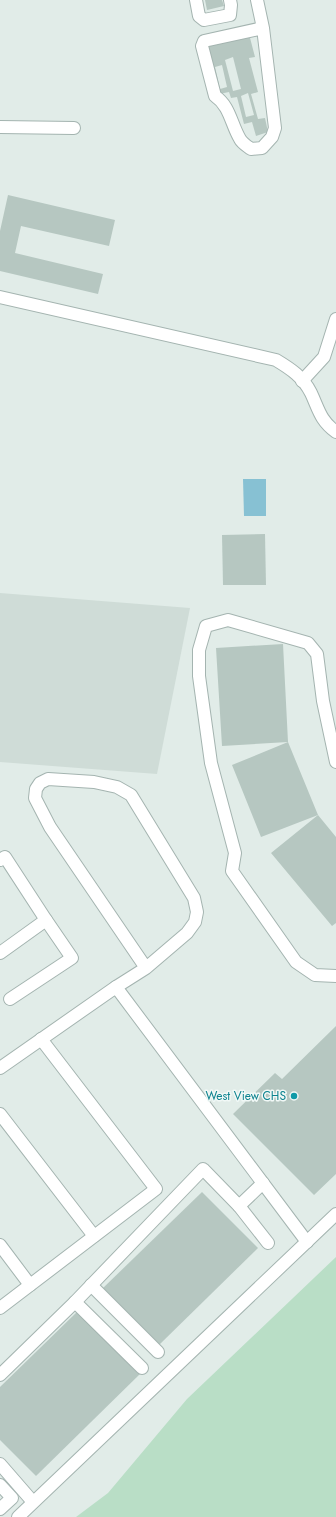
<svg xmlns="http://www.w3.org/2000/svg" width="336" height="1517" font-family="Jost,sans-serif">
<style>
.built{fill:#cfdcd7}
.green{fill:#b9dec6}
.water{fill:#87c1d3}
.building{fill:#b6c7c1;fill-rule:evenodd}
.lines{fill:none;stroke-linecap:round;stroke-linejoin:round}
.minor-casing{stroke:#a4b4b0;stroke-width:14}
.minor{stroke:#fff;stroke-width:12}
.culture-dot{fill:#0f9aa8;stroke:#f1f8f6;stroke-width:1.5}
.labels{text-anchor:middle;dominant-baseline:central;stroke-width:3;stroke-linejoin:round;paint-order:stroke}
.culture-label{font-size:12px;fill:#0d838f;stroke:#f1f8f6;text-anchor:end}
</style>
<rect width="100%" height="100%" fill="#e1ece8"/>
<polygon class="built" points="0,593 190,608 157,774 0,762"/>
<polygon class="green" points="336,1257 336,1517 76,1517 108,1493 187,1399"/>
<polygon class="water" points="243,479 266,479 266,516 244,516"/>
<g class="building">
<polygon points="205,0 222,0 224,6 207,10"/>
<path d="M249 34 255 57 249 58 258 92 251 94 258 119 265 118 268 132 256 136 252 122 244 124 237 97 231 98 229 92 219 94 206 45ZM233 57 241 89 233 91 225 60ZM222 65 227 87 220 89 215 67ZM248 93 254 115 246 117 241 96Z"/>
<polygon points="8,195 115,220 109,246 21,226 15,253 103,274 98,294 0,271 0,231"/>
<polygon points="265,534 266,585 223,585 222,535"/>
<polygon points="283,644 288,742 318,815 336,837 336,923 332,926 271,853 318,815 261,837 232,765 288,742 222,746 216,648"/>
<polygon points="336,1026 336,1174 314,1195 233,1114 275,1073 282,1079"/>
<polygon points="202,1192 258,1248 158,1346 102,1289"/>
<polygon points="79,1310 141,1373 36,1476 0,1440 0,1387"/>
</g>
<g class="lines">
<g class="minor-casing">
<g id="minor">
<polyline points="196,0 199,16 204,20 230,15 231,5 230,0"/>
<path d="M257 0 263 28 275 128 272 137 262 148 251 149C247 146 242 143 240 139 231 124 230 106 215 96L202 46 204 41 263 28"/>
<polyline points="0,127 74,128"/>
<path d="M0 297 276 360C291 369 303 377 311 393 319 410 320 420 336 432"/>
<polyline points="302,381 324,357 336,319"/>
<polyline points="336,762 323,701 317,654 308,643 228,620 206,626 199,650 199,676 211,763 235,853 232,871 296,962 315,975 336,976"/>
<polyline points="0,860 5,857 46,920 0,953"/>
<polyline points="116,987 146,968 187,933 195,922 197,912 194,898 131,795 117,787 94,782 48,779 40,783 36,789 35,798 50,827 146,968"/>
<polyline points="10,999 72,958 46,920"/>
<polyline points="0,1068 116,987 307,1242"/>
<polyline points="0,1114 94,1236"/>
<polyline points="239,1206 268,1243"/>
<polyline points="0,1245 30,1285"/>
<polyline points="91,1285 158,1352"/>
<polyline points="75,1302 142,1368"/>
<polyline points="0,1308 156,1189 41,1039"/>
<polyline points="0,1375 75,1302 203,1169 239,1206 263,1183"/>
<polyline points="0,1464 33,1502"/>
<polyline points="0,1485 12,1498 0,1509"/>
<polyline points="18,1517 336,1214"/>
</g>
</g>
<use href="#minor" class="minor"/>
</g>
<circle class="culture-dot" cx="294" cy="1096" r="4"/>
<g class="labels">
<g class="culture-label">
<text x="286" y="1096">West View CHS</text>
</g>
</g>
</svg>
